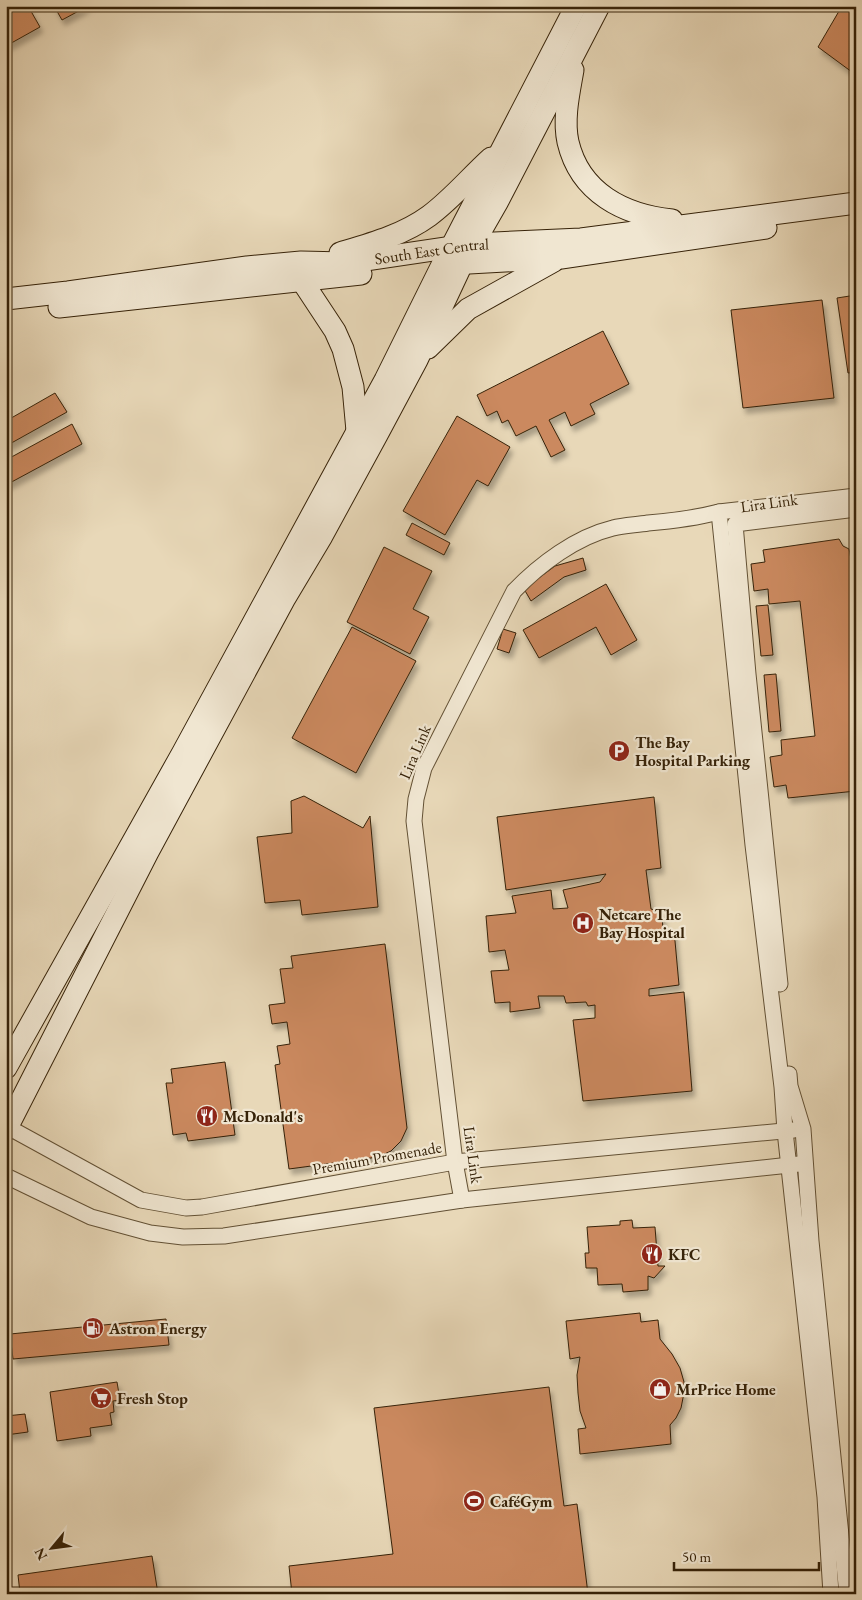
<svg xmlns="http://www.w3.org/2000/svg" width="862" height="1600" font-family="'EB Garamond',serif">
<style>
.building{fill:#cb895e;stroke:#362208;filter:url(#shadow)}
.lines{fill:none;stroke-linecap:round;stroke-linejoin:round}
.street-casing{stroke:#625034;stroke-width:17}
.secondary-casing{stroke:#362208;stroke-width:23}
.street{stroke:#f0e6d1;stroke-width:15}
.secondary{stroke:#f0e6d1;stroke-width:21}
.labels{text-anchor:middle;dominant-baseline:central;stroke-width:4.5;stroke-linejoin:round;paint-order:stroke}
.street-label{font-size:16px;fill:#362208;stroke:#f0e6d1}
.poi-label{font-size:16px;font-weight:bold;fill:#362208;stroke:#f0e6d1;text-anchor:start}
</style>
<defs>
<filter id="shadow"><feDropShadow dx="3" dy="5.5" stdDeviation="2.5" flood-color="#0004"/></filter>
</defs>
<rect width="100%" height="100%" fill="#e8d8b8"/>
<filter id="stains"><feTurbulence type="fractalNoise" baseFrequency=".004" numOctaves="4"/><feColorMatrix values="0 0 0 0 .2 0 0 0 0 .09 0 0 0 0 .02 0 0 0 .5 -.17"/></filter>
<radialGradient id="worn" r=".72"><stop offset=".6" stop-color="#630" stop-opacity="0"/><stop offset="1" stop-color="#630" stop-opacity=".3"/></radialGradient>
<g class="building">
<polygon points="6,6 28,6 40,27 6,46"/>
<polygon points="54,6 88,6 62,20"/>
<polygon points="842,6 856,6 856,75 818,47"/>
<polygon points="856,295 856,372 848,373 837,298"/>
<polygon points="822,300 834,398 743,408 731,310"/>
<polygon points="603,331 629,384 590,404 595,414 571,426 565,412 549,420 565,450 551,457 536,426 516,436 508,420 502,423 497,411 487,416 477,395"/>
<polygon points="55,393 67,412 6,446 6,421"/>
<polygon points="457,416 510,447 488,486 477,480 445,535 403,511"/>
<polygon points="72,424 82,444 6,485 6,460"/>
<polygon points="412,523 450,543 444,555 406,535"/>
<polygon points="839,539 843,546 849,549 856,585 856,791 788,798 786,785 774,787 770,757 782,755 781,740 815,736 800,601 769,604 768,589 754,591 751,564 765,562 763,550"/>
<polygon points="384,547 432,571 413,609 429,617 410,654 347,622"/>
<polygon points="583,558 586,570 564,577 531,601 524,589 555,566"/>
<polygon points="606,584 637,640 611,655 596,627 539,658 523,630"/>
<polygon points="768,605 773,655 761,656 756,606"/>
<polygon points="352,627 416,661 356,773 292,738"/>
<polygon points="503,629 516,633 509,653 497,649"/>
<polygon points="776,674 781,731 769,732 764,675"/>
<polygon points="304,796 363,828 370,816 378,907 302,915 300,900 265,903 257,837 292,833 291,801"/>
<polygon points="654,797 661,868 646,870 651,909 662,912 663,932 674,930 679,985 649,989 649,996 684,992 692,1091 583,1101 573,1020 595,1018 595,1005 588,1006 586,1002 566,1003 564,996 538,996 540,1008 510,1012 510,1002 495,1003 491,971 509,970 505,950 489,952 486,916 516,913 512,896 551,890 553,909 568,908 563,890 600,882 606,874 506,890 497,817"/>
<polygon points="385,944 407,1128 401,1141 391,1151 378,1157 289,1169 275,1065 280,1064 277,1046 290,1044 287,1022 272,1024 269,1005 285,1003 280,969 293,968 291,956"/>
<polygon points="225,1062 235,1135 188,1141 186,1133 173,1135 166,1083 173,1083 171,1069"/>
<polygon points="632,1220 633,1228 655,1227 658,1266 665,1266 654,1278 648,1276 648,1290 623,1292 622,1284 598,1285 597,1268 586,1268 585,1253 589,1253 587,1227 620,1225 620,1221"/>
<polygon points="640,1313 641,1322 658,1320 660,1339 672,1354 680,1368 684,1382 683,1398 681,1408 676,1418 670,1425 671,1444 580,1454 578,1429 586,1428 580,1411 578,1393 577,1375 580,1357 570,1359 566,1321"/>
<polygon points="166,1319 169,1345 13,1359 10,1334"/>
<polygon points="117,1382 120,1400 113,1401 114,1412 110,1413 112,1425 90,1428 91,1436 57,1441 50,1392"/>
<polygon points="549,1387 564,1506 577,1504 588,1594 292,1594 289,1566 393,1554 374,1408"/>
<polygon points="25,1414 28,1432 6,1435 6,1416"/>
<polygon points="152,1556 158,1594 18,1594 20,1593 18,1575"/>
</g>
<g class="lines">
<g class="street-casing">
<g id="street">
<polyline points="780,984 748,674 735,524 856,509"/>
<polyline points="789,1074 790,1086 803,1129 811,1241 847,1594"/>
<polyline points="6,1126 141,1200 186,1208 202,1207 455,1162 794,1130"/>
<polyline points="6,1176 91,1217 150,1233 183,1237 224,1236 462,1200 799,1164"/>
<path d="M462 1200 455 1162 414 821 416 799 424 768 514 591C540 564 576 537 613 528 624 525 636 525 648 523 672 521 696 518 719 512"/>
<polyline points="831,1594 825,1497 785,1131 782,1087 753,845 719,512 856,496"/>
</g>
</g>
<g class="secondary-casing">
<g id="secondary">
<path d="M573 70C569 93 563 119 568 142 580 193 624 215 672 220"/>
<path d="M340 253C370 244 403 235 429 216 452 199 470 177 491 158"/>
<polyline points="451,264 561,258 766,228"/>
<polyline points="302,281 335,331 343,349 353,387 357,431"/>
<path id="s1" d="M6 299 68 292 247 267 301 262 345 263 473 244 581 239 856 203"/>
<polyline points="59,307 361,274"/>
<polyline points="428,348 468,309 554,261"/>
<polyline points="6,1068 183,752 385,380 442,265 576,6"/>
<polyline points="6,1130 148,852 285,598 322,536 377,435 417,360 462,264 498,201 599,6"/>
</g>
</g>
<use href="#street" class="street"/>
<use href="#secondary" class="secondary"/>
</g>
<defs>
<g id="parking-disc" transform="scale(1.125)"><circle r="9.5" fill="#8f2418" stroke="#f0e6d1"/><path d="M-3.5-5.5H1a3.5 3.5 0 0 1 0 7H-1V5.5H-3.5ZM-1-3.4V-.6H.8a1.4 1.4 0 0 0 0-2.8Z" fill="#fff"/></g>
<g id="hospital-disc" transform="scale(1.125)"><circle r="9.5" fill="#8f2418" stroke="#f0e6d1"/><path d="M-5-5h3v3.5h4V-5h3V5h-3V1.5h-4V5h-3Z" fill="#fff"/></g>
<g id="restaurant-disc" transform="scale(1.125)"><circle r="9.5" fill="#8f2418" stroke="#f0e6d1"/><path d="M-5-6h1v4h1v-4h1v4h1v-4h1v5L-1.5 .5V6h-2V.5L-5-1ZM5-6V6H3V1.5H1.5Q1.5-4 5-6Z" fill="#fff"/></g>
<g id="fuel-disc" transform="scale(1.125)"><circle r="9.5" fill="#8f2418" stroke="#f0e6d1"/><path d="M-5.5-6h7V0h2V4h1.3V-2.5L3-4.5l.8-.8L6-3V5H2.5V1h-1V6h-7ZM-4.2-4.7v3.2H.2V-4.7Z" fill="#fff"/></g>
<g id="shop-disc" transform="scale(1.125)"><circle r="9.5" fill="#8f2418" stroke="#f0e6d1"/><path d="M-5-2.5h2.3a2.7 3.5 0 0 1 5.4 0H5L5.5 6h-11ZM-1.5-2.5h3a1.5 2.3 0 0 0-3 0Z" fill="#fff"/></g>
<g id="supermarket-disc" transform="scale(1.125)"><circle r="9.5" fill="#8f2418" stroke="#f0e6d1"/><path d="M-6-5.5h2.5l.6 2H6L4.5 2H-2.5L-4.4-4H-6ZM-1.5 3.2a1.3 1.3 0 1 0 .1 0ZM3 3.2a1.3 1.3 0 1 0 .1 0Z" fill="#fff"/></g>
<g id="stadium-disc" transform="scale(1.125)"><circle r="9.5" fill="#8f2418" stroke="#f0e6d1"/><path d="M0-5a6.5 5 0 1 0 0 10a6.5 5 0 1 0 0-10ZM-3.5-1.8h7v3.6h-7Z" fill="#fff"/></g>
</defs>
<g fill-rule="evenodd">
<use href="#parking-disc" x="619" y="751"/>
<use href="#hospital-disc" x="583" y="923"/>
<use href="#restaurant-disc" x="207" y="1116"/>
<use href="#restaurant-disc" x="652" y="1254"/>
<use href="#fuel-disc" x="93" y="1328"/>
<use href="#shop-disc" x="660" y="1389"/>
<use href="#supermarket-disc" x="101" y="1398"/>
<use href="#stadium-disc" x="474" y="1501"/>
</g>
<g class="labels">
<g class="street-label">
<text stroke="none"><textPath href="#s1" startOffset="429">South East Central</textPath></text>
<text transform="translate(769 503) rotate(-8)">Lira Link</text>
<text transform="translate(415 752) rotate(-67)">Lira Link</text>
<text transform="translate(473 1155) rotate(82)">Lira Link</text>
<text transform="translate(377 1158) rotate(-10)">Premium Promenade</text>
</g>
<g class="poi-label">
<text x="635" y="742">The Bay<tspan x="635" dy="18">Hospital Parking</tspan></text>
<text x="599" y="914">Netcare The<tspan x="599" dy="18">Bay Hospital</tspan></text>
<text x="223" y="1116">McDonald's</text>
<text x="668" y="1254">KFC</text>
<text x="109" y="1328">Astron Energy</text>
<text x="676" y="1389">MrPrice Home</text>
<text x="117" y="1398">Fresh Stop</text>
<text x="490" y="1501">CaféGym</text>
</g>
</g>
<rect width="862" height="1600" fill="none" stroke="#e8d8b8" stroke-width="25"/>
<rect x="8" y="8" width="847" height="1585" fill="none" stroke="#362208" stroke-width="2.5"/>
<rect x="12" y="12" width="837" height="1575" fill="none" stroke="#362208"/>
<g transform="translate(52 1548) rotate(241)" stroke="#f0e6d1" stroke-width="4" paint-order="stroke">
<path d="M0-4L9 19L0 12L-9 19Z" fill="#362208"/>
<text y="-8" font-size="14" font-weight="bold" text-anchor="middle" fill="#362208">N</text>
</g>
<path d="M674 1562v8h145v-8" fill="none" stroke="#362208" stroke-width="2.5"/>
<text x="682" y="1562" font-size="15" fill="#362208" stroke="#f0e6d1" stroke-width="4" paint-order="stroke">50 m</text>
<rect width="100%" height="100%" filter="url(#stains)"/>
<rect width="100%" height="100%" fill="url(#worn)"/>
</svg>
